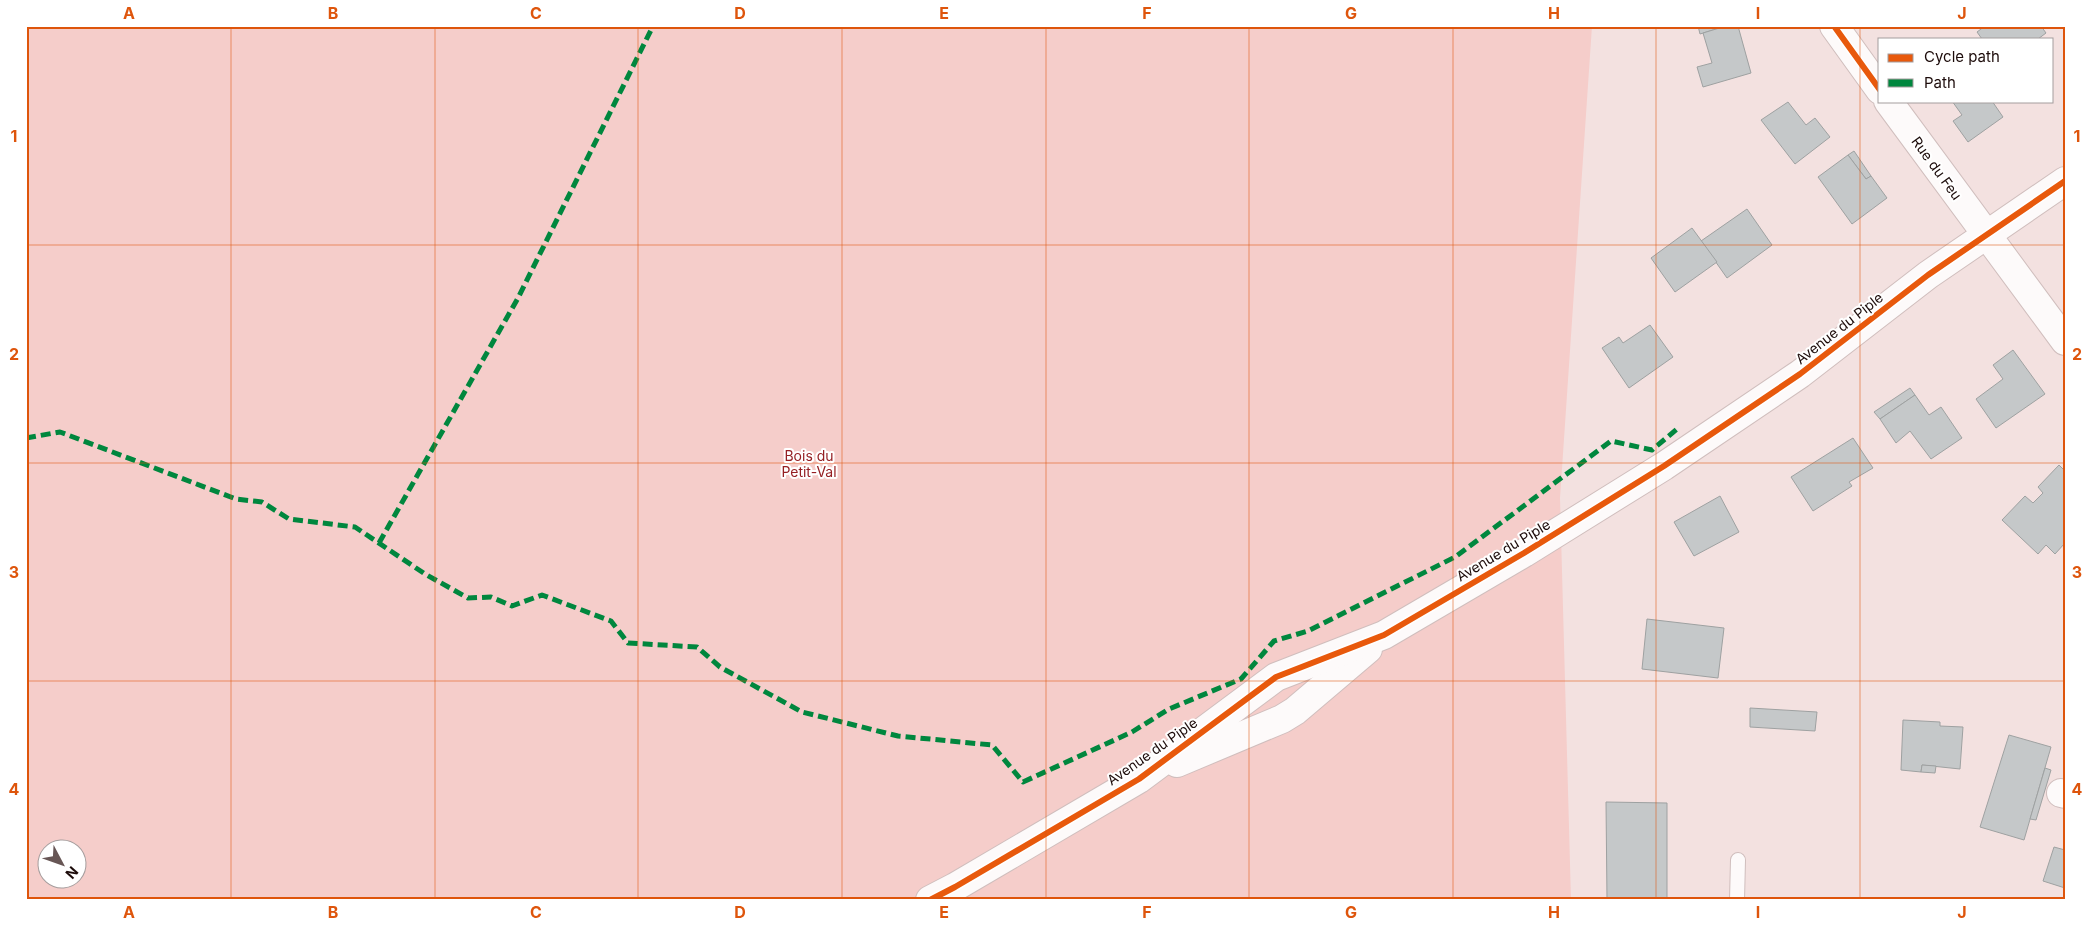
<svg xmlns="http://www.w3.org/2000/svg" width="2091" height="926" font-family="Inter,sans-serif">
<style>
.green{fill:#f5cdca;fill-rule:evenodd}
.building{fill:#c5c8c9;stroke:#9ea1a1}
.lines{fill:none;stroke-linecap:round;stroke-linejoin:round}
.lane-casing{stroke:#d0bebd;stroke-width:16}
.street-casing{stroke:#d0bebd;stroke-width:30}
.lane{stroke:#fdfafa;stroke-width:14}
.street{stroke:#fdfafa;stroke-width:28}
.quiet{stroke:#00873e;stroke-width:5;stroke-dasharray:10 5;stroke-linecap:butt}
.cycleway-casing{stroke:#fff;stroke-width:9}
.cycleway{stroke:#e8590c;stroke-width:6}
.grid{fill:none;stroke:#de550c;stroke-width:1;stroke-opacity:0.55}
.labels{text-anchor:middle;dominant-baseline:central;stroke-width:4;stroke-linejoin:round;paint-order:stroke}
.street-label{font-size:14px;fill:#1c0b0a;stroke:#fff}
.park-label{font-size:14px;fill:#951f23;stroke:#fff}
.neatline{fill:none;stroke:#de550c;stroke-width:2}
.grid-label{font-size:16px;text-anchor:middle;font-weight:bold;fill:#de550c}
</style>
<rect width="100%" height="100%" fill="#f3e1e0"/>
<path class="green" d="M26 26H1592L1560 498 1571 900H26ZM48 848H78V878H48Z"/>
<g class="building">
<polygon points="1698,26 1726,26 1700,34"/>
<polygon points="1726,26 1738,26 1751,73 1703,87 1697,67 1712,63 1703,33"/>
<polygon points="1985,26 2041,26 2046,33 2038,39 1982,39 1977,32"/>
<polygon points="1952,101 1992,101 2003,117 1968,142 1953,121 1962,115"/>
<polygon points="1788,102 1806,125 1815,118 1830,137 1795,164 1761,120"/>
<polygon points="1854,151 1871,176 1866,179 1848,155"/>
<polygon points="1848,155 1866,179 1871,176 1887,198 1852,224 1818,177"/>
<polygon points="1747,209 1772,245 1727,278 1701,241"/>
<polygon points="1692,228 1717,262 1675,292 1651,258"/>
<polygon points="1650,325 1673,357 1629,388 1602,348 1619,337 1623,343"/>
<polygon points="2013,350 2045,394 1996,428 1976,399 2003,379 1993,365"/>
<polygon points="1910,388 1915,395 1880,419 1874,412"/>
<polygon points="1915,395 1929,415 1941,407 1962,438 1931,459 1910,431 1896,443 1880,419"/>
<polygon points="1853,438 1873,468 1849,482 1852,486 1813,511 1791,477"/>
<polygon points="2059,465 2065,471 2065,543 2055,554 2046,545 2038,554 2002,520 2025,496 2033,503 2043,493 2038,487"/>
<polygon points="1720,496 1739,532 1694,556 1674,522"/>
<polygon points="1647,619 1724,628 1718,678 1642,669"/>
<polygon points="1750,708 1817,712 1815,731 1750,727"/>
<polygon points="1903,720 1940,722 1940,726 1963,727 1960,769 1922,765 1921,772 1901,770"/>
<polygon points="2009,735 2051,747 2024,840 1980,827"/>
<polygon points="1922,765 1936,766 1935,773 1921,772"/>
<polygon points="2045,768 2051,770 2036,820 2030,819"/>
<polygon points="1606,802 1667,803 1667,900 1607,900"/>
<polygon points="2054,847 2065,850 2065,888 2043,881"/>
</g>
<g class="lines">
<g class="lane-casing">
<polyline id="lane" points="1737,900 1738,860"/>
</g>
<g class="street-casing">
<g id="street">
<polyline points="1834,26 1880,90"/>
<polyline points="1888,101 2065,341"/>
<polyline points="1177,763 1282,719 1295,711 1368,649"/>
<polyline points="2061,793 2065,794"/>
<polyline points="930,900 955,887 1139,779 1276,677 1384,635 1524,553 1664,466 1800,374 1928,275 2065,181"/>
</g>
</g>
<use href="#lane" class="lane"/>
<use href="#street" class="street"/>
<g class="quiet">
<polyline points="26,438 60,432 236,499 262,502 289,519 355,527 425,574 468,598 491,597 512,606 542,595 611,621 628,643 697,647 720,667 802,712 898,736 992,745 1023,782 1132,732 1169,709 1241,679 1274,641 1308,631 1455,557 1611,441 1652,450 1677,429"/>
<polyline points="379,543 518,298 653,26"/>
</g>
<g class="cycleway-casing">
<g id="cycleway">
<polyline points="1834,26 1880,90"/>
<polyline points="930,900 955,887 1139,779 1276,677 1384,635 1524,553 1664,466 1800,374 1928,275 2065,181"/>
</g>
</g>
<use href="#cycleway" class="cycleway"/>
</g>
<path class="grid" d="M231 26V900M435 26V900M638 26V900M842 26V900M1046 26V900M1249 26V900M1453 26V900M1656 26V900M1860 26V900M26 245H2065M26 463H2065M26 681H2065"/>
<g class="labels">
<g class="street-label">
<text transform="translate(1937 168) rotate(54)">Rue du Feu</text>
<text transform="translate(1839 328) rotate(-38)">Avenue du Piple</text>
<text transform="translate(1503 550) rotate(-31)">Avenue du Piple</text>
<text transform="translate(1152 751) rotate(-35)">Avenue du Piple</text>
</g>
<g class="park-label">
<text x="809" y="455">Bois du<tspan x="809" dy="16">Petit-Val</tspan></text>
</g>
</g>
<rect width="2091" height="926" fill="none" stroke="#ffffff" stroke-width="55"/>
<rect x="1878" y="38" width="175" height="65" fill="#ffffff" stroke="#a49d9d"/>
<rect x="1888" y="54" width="25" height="8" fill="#e8590c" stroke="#a49d9d"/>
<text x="1924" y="62" font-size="15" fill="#1c0b0a">Cycle path</text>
<rect x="1888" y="79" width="25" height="8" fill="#00873e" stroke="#a49d9d"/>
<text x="1924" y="88" font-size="15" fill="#1c0b0a">Path</text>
<g transform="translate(62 864) rotate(131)"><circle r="24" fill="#ffffff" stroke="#a49d9d"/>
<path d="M0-4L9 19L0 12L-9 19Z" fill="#675655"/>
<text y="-8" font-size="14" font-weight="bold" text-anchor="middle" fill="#1c0b0a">N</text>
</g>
<rect x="28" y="28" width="2036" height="870" class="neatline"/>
<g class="grid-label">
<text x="129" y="19">A</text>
<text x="333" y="19">B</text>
<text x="536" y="19">C</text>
<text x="740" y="19">D</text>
<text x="944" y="19">E</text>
<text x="1147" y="19">F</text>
<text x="1351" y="19">G</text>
<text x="1554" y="19">H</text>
<text x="1758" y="19">I</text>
<text x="1962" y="19">J</text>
<text x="14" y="142">1</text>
<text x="2077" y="142">1</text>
<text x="14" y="360">2</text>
<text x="2077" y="360">2</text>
<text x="14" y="578">3</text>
<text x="2077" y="578">3</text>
<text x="14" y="795">4</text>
<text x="2077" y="795">4</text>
<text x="129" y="918">A</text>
<text x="333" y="918">B</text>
<text x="536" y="918">C</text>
<text x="740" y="918">D</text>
<text x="944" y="918">E</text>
<text x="1147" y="918">F</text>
<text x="1351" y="918">G</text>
<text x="1554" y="918">H</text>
<text x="1758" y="918">I</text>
<text x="1962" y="918">J</text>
</g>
</svg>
